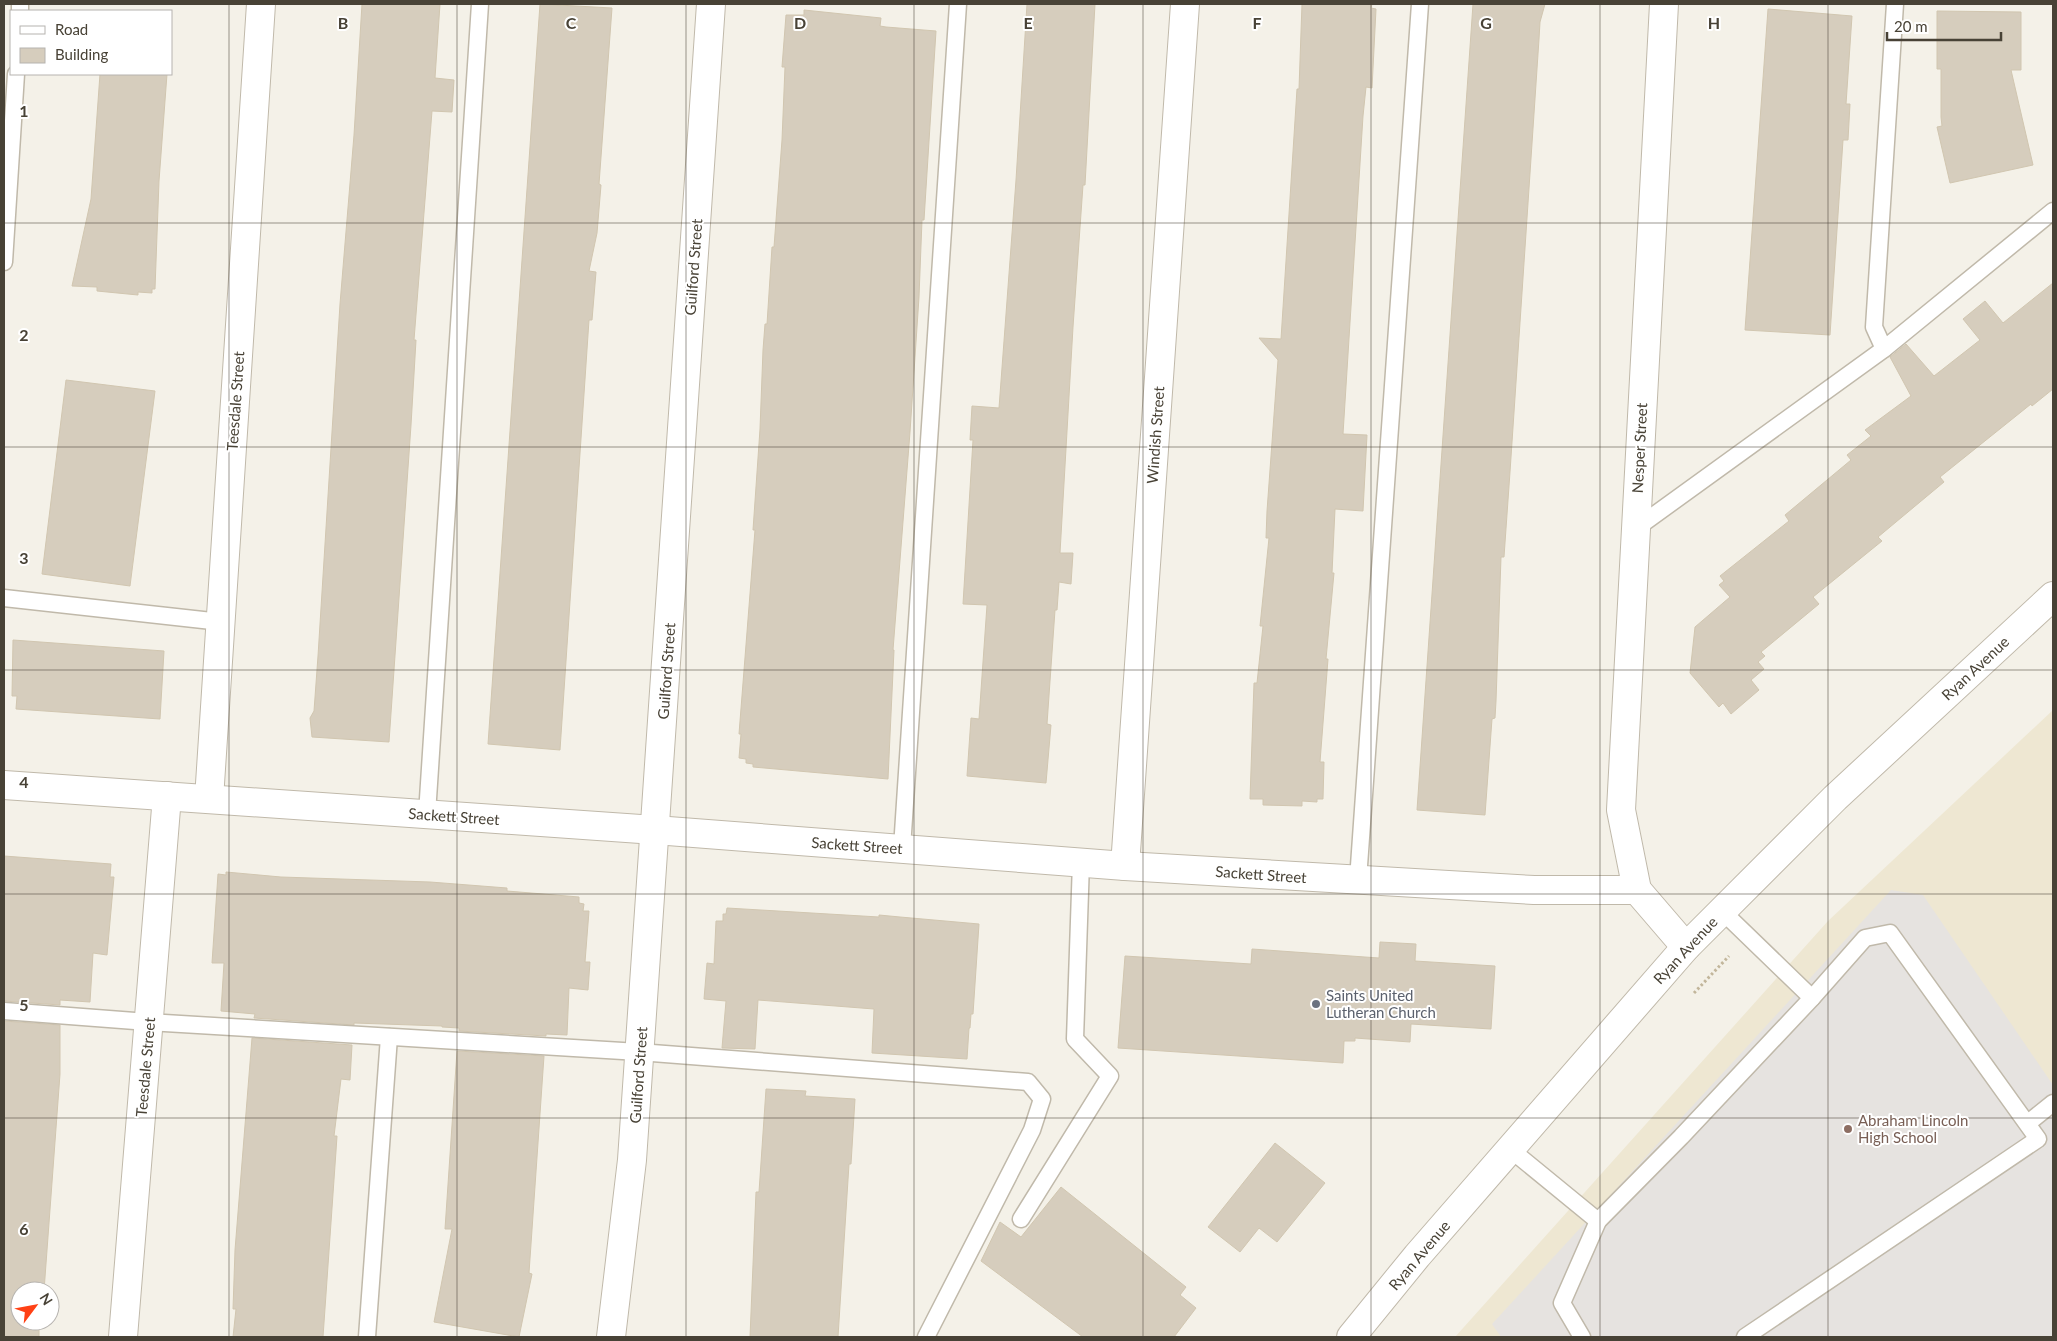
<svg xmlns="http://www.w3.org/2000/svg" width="2057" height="1341" font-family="Lato,sans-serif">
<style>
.education{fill:#eee7d2}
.parking{fill:#e6e3e0}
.building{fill:#d6cdbd;stroke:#d1c6b0}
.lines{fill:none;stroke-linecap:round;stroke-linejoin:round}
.service-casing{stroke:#c0b9aa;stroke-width:19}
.minor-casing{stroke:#c0b9aa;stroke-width:30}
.tertiary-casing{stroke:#c0b9aa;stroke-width:30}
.path{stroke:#c2b69b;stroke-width:3;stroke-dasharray:2.5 2.5;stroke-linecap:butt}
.service{stroke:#fff;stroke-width:16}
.minor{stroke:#fff;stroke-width:28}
.tertiary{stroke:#fff;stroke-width:28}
.grid{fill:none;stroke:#484236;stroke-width:1;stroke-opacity:0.55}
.worship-dot{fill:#6b7280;stroke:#fff;stroke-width:2}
.education-dot{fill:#8d6e63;stroke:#fff;stroke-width:2}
.labels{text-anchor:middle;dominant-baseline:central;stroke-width:4;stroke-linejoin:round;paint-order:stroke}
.street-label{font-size:15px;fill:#484236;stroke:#fff}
.worship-label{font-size:15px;fill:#5b616d;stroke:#fff;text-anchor:start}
.education-label{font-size:15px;fill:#785e54;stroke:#fff;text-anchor:start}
.grid-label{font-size:16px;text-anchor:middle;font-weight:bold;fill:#484236;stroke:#fff;stroke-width:4;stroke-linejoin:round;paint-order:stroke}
</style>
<rect width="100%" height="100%" fill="#f4f1e8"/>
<polygon class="education" points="2053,710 2053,1337 1455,1337 1828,921"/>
<polygon class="parking" points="1891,890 1923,895 2053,1085 2053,1336 2051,1337 1501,1337 1492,1324"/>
<g class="building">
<polygon points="362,4 440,4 435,78 454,80 452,112 432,111 414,340 416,340 411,425 389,742 312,737 310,718 314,711 318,656 340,304 354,135"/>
<polygon points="540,4 612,8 599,184 601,185 597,233 589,271 596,272 592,320 589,320 560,750 488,744"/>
<polygon points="1027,4 1095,4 1085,185 1083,185 1073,327 1060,553 1073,553 1071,584 1059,582 1057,610 1055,610 1047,724 1051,725 1046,783 967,776 971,718 979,719 987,605 963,604 973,440 970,440 972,406 999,408 1016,180"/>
<polygon points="1302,4 1372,4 1371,8 1376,9 1372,88 1366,87 1363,116 1343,434 1367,435 1363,511 1335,509 1332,573 1334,573 1326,659 1328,659 1320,762 1324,762 1323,799 1317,799 1317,802 1302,801 1302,806 1263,805 1263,799 1250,799 1254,683 1257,683 1263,626 1260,626 1269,538 1266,538 1267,511 1278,360 1259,338 1281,339 1297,89 1299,89"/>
<polygon points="1473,4 1545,4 1540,22 1539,39 1510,472 1504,557 1501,557 1496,701 1495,718 1492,719 1485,815 1417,810"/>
<polygon points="1768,9 1852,16 1846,104 1850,104 1848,140 1843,140 1830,335 1745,330"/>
<polygon points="804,10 881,18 880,26 886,27 936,31 924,220 922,220 919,297 910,432 893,650 894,650 888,779 753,767 753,764 746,763 746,759 739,758 741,734 739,734 755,530 753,530 760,429 763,350 765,324 767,324 772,247 774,247 782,140 785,67 782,67 786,15 804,15"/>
<polygon points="1937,11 2021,12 2021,70 2011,70 2033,165 1950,183 1937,127 1942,126 1941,117 1941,69 1937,69"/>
<polygon points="100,74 167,74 159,181 155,289 152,289 152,293 138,292 138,295 97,291 97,287 72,286 91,199"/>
<polygon points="2053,283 2053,389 2032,406 2031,404 1940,477 1944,482 1878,537 1882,541 1813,597 1819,604 1761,652 1765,656 1758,662 1764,669 1751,680 1759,690 1731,714 1723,703 1719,707 1690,673 1695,627 1730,597 1719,585 1724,581 1720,576 1789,521 1785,515 1851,460 1847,455 1871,436 1865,430 1911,396 1890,357 1906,344 1934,376 1980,340 1963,319 1985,301 2003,323"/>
<polygon points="66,380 155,391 130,586 42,574"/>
<polygon points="13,640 164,651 160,719 16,709 17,696 12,696"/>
<polygon points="4,856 111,864 110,877 114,877 107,955 93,953 90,1002 60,1000 60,1005 4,1001"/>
<polygon points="226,872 281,877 430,882 507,888 507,891 579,897 579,903 584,904 583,911 589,911 585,962 590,962 588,990 569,988 567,1035 546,1034 546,1036 459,1031 459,1028 442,1027 442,1026 354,1023 354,1025 254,1018 255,1014 221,1011 224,963 212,963 218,874 226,875"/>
<polygon points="727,908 879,917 879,915 900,917 979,924 973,1014 971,1014 970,1028 969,1028 967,1059 872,1053 874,1009 758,1000 755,1049 722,1048 726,1001 704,999 707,963 714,964 716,921 723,921 723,914 726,914"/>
<polygon points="1380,942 1416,944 1415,961 1495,966 1491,1029 1411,1024 1410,1042 1355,1038 1355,1041 1344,1041 1343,1063 1118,1048 1125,956 1251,964 1252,949 1379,958"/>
<polygon points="4,1021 60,1025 60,1074 44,1291 20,1291 20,1321 42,1321 39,1322 39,1337 4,1337"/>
<polygon points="252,1038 352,1045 350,1080 341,1079 334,1136 337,1136 336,1151 323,1337 233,1337 236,1309 233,1309 235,1250"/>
<polygon points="457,1051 544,1056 529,1273 532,1274 519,1337 434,1322 452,1229 445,1229"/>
<polygon points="766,1089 806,1091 805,1096 855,1099 851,1164 849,1164 838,1337 750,1337 756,1192 759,1192"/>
<polygon points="1275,1143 1325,1183 1277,1242 1259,1228 1240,1252 1208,1227"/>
<polygon points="1061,1187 1186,1287 1180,1295 1196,1308 1174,1337 1083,1337 981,1261 1000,1222 1021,1237"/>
</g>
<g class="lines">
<g class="service-casing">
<g id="service">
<polyline points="20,11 20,4"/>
<polyline points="4,262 16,74"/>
<polyline points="1884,349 1874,327 1895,4"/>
<polyline points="1635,529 1884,349 2053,211"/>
<polyline points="4,598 221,622"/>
<polyline points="427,814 480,4"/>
<polyline points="902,848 958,4"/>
<polyline points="1358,880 1420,4"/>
<polyline points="1722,911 1812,998"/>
<polyline points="4,1011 148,1022 639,1052 1028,1082 1042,1099 1032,1130 926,1337"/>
<polyline points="2028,1123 2053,1103"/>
<polyline points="1510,1149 1598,1221"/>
<polyline points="1021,1219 1110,1076 1075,1039 1081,862"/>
<polyline points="367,1337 389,1037"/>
<polyline points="1582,1337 1562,1303 1598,1221 1681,1137 1812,998 1865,938 1890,933 2038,1139 1745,1337"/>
</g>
</g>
<g class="minor-casing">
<g id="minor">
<polyline points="4,785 655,830 1125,866 1534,890 1637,890 1686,947"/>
<polyline points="209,799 261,4"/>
<polyline points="1125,866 1185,4"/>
<polyline points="1637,890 1621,810 1664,4"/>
<polyline points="123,1337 167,796"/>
<polyline points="611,1337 632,1160 711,4"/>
</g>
</g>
<g class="tertiary-casing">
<polyline id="tertiary" points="1351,1337 1417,1256 1686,947 1835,798 2053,596"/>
</g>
<polyline class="path" points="1694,993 1729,956"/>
<use href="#service" class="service"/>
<use href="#minor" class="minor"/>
<use href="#tertiary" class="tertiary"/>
</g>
<path class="grid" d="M229 4V1337M457 4V1337M686 4V1337M914 4V1337M1143 4V1337M1371 4V1337M1600 4V1337M1828 4V1337M4 223H2053M4 447H2053M4 670H2053M4 894H2053M4 1118H2053"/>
<circle class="worship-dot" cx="1316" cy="1004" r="5"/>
<circle class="education-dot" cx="1848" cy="1129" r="5"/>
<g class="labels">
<g class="street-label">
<text transform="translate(693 267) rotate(-86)">Guilford Street</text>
<text transform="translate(235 401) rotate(-86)">Teesdale Street</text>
<text transform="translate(1155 435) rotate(-86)">Windish Street</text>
<text transform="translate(1639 448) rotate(-87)">Nesper Street</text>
<text transform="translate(1975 668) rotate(-43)">Ryan Avenue</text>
<text transform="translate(666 671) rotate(-86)">Guilford Street</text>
<text transform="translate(454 816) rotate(4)">Sackett Street</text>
<text transform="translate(857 845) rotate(4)">Sackett Street</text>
<text transform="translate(1261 874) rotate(4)">Sackett Street</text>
<text transform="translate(1685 950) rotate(-47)">Ryan Avenue</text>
<text transform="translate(145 1067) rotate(-85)">Teesdale Street</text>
<text transform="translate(638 1075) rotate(-86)">Guilford Street</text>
<text transform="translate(1419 1255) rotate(-50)">Ryan Avenue</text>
</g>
<g class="worship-label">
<text x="1326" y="995">Saints United<tspan x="1326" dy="17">Lutheran Church</tspan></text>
</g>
<g class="education-label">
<text x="1858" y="1120">Abraham Lincoln<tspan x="1858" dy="17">High School</tspan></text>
</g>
</g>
<g class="grid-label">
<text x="343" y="29">B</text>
<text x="571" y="29">C</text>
<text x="800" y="29">D</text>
<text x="1028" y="29">E</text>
<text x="1257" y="29">F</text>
<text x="1486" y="29">G</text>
<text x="1714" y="29">H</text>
<text x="24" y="117">1</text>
<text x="24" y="341">2</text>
<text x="24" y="564">3</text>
<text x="24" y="788">4</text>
<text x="24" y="1011">5</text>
<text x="24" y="1235">6</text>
</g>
<rect width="2057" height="1341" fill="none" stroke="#484236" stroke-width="10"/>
<rect x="10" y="10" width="162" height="65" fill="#ffffff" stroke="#b6b3af"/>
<rect x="20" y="26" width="25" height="8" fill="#ffffff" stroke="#b6b3af"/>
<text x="55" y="35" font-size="15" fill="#484236">Road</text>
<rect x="20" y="48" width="25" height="15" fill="#d6cdbd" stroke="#b6b3af"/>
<text x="55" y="60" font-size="15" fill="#484236">Building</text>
<g transform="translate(35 1306) rotate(58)"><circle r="24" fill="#ffffff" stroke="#b6b3af"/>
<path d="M0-4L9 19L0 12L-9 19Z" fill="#ff4115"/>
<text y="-8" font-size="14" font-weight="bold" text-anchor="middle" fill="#484236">N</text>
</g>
<path d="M1887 32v8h114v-8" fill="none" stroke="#484236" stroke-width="2.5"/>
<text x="1894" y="32" font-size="15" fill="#484236" stroke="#ffffff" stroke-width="4" paint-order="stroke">20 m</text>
</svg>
